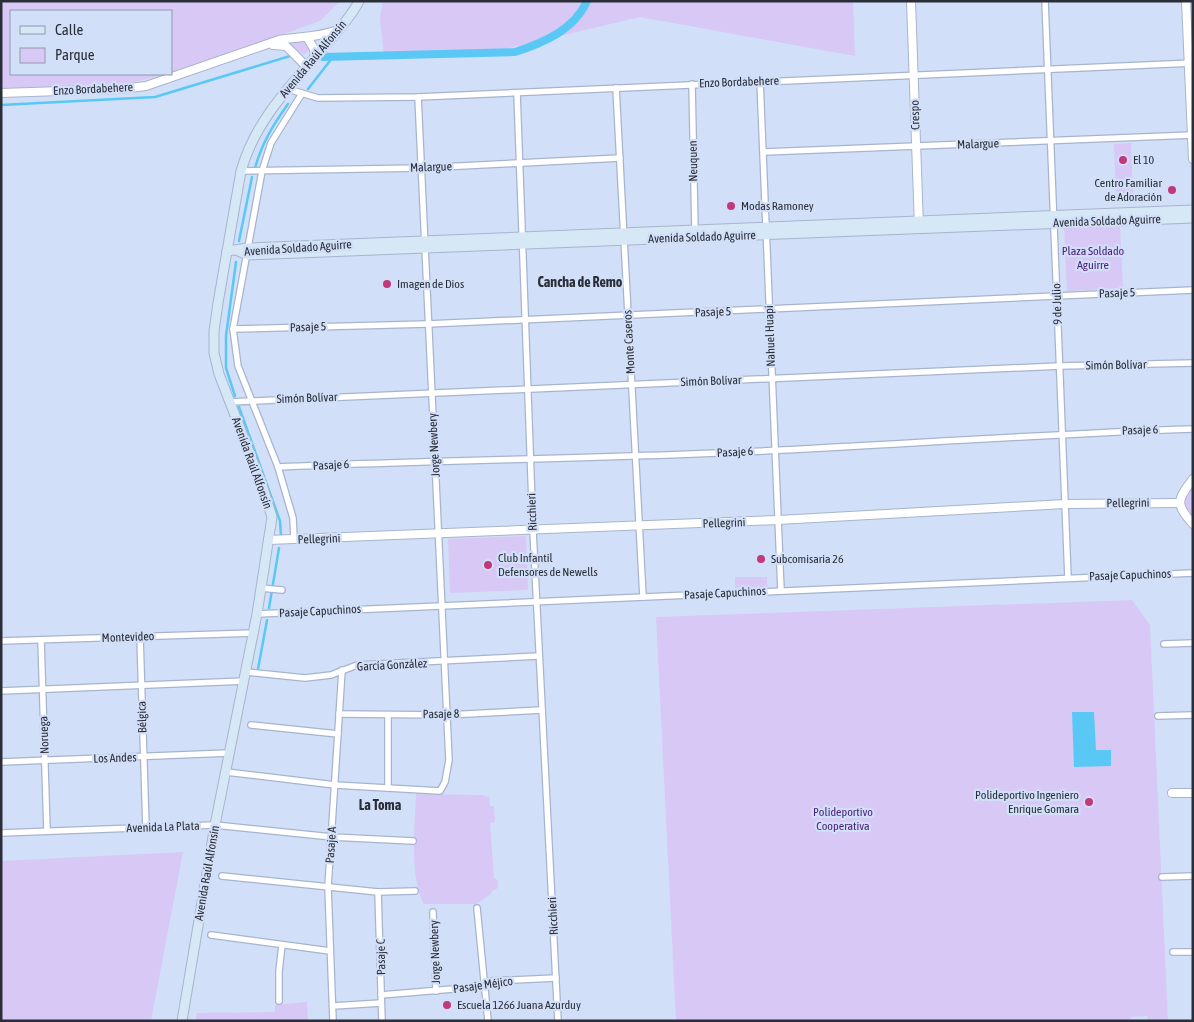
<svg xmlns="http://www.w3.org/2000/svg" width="1194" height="1022" font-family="'Asap Condensed',sans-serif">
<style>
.green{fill:#d8c8f5}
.water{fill:#5ac8f4}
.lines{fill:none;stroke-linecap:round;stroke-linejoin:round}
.stream{stroke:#5ac8f4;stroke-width:2.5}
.canal{stroke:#5ac8f4;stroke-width:8}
.minor-casing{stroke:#a8b4cd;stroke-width:8}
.tertiary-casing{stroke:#a8b4cd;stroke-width:10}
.secondary-casing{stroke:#a8b4cd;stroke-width:11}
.minor{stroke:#fff;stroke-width:5.5}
.tertiary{stroke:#fff;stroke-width:8}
.secondary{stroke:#d6e7f5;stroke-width:9}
.poi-dot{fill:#c13978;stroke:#d2dff8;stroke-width:2}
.labels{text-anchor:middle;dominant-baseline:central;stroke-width:4.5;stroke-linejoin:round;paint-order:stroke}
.street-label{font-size:12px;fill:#2a2e38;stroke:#d2dff8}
.poi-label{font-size:12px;fill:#2a2e38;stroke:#d2dff8;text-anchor:start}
.park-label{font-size:12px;fill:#4d217d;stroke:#d2dff8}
.neighbourhood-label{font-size:14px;font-weight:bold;fill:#2a2e38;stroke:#d2dff8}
</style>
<rect width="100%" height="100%" fill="#d2dff8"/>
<g class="green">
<polygon points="1,1 340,1 320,21 171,74 171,11 11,11 11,74 170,74 119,85 1,88"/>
<polygon points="383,1 853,1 855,56 640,17 496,51 384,57 380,18"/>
<polygon points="303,40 307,43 310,49 304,55 287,42"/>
<polygon points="1131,143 1133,195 1116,196 1114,144"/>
<polygon points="1120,224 1123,288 1067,291 1064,227"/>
<polygon points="1193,487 1193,518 1186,512 1185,498"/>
<polygon points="526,536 528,590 450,593 448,539"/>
<polygon points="735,577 767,577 767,589 735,590"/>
<polygon points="1132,600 1150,625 1168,1021 1148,1021 1147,1016 1131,1017 1131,1021 676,1021 656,617"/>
<path d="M416 794 482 795 489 797 490 806H494L495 822 490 823 494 878 498 881V888L492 891 491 894 476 904H424C409 877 415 825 416 794Z"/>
<polygon points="183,852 151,1021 1,1021 1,861"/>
<polygon points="307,1002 308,1021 195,1021 197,1013 275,1012 275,1005"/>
</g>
<polygon class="water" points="1072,712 1094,712 1096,750 1111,750 1111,766 1074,767"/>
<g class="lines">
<g class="stream">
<polyline points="308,89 333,57"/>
<polyline points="1,105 155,97 290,56"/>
<path d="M255 168C262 143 273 125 288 104"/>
<polyline points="239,241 252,177"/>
<polyline points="235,396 226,368 226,336 236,262"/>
<polyline points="239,407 280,521 281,536"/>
<polyline points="269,608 279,548"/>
<polyline points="258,669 267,620"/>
</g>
<path class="canal" d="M323 57 515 52C543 43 574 30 587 1"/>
<g class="minor-casing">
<g id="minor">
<polyline points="1045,1 1068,578"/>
<polyline points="760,81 781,591"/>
<polyline points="692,84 695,232"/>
<polyline points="616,88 643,597"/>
<polyline points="288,89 318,98 418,97 1193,63"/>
<polyline points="517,93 533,531 558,1021"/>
<polyline points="764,152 1193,135"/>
<polyline points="241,171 421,168 620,158"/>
<polyline points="233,329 428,324 1193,290"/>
<polyline points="230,402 1060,366 1193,363"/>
<path d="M278 467C432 460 587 459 742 452 893 445 1042 434 1193 429"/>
<polyline points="294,539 293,518 278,467 238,366 233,329 262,171 271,143 301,95"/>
<polyline points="261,588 282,590"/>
<polyline points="257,614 1193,573"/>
<polyline points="140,637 146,828"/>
<polyline points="41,640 47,831"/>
<polyline points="1,641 254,633"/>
<polyline points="1164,644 1193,643"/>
<polyline points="247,672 305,678 331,675 357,665 539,656"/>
<polyline points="1,691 245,681"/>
<polyline points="339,714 447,715 542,710"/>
<polyline points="388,715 388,788"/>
<polyline points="1158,716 1193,715"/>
<polyline points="251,725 338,734"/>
<polyline points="1,762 229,753"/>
<polyline points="226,772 335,785 440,791 445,782 449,760 418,97"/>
<polyline points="1,833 215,825 332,837 413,841"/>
<polyline points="222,876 378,892 415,891"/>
<polyline points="1162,877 1193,876"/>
<polyline points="378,892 382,1021"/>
<polyline points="477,908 488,1021"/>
<polyline points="433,912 436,991"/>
<polyline points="211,935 330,951"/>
<polyline points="1173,952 1193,952"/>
<polyline points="381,995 477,987 491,981 556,978"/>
<polyline points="279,1001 279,971 282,945"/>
<polyline points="333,1006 381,1003"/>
<polyline points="333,1021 328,887 342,670"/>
</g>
</g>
<g class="tertiary-casing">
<g id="tertiary">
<polyline points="911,1 919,227"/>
<polyline points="1186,1 1193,159"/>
<polyline points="307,37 314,49 315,58"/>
<polyline points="273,45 286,46 307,67"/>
<path d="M1 93 121 89 146 86 279 40C299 36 318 38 338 30"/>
<path d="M1193 479C1177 500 1175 504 1193 524"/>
<polyline points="268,540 778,520 1065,504 1179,503"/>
<polyline points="1172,793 1193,793"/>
</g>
</g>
<g class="secondary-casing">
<g id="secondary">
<polyline points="227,251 248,248 1193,210"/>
<polyline points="238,251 247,255 1193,218"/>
<path d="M182 1021 215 825 257 614 272 517 263 488 219 374 214 353V331L218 303 241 171C256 118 294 82 329 41 339 29 352 16 359 1"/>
</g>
</g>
<use href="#minor" class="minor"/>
<use href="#tertiary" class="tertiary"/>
<use href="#secondary" class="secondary"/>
</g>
<g class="poi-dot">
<circle cx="1123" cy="160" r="5"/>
<circle cx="1172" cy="190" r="5"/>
<circle cx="731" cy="206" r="5"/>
<circle cx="387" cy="284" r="5"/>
<circle cx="761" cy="559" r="5"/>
<circle cx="488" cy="565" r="5"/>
<circle cx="1089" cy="802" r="5"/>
<circle cx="447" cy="1005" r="5"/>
</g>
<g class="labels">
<g class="street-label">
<text transform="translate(313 59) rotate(-50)">Avenida Raúl Alfonsín</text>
<text transform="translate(739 82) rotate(-2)">Enzo Bordabehere</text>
<text transform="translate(93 89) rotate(-3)">Enzo Bordabehere</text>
<text transform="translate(915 115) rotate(-92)">Crespo</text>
<text transform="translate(978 144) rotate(-2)">Malargue</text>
<text transform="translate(693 161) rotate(-91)">Neuquen</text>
<text transform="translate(431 167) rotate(-2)">Malargue</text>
<text transform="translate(1107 221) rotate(-2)">Avenida Soldado Aguirre</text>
<text transform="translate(702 237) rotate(-2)">Avenida Soldado Aguirre</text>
<text transform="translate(298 248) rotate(-4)">Avenida Soldado Aguirre</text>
<text transform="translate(1117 293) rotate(-2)">Pasaje 5</text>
<text transform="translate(1057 304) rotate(-92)">9 de Julio</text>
<text transform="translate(713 312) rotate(-2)">Pasaje 5</text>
<text transform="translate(308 327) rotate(-2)">Pasaje 5</text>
<text transform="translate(770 336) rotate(-92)">Nahuel Huapi</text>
<text transform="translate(629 342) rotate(-93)">Monte Caseros</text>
<text transform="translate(1116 365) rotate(-1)">Simón Bolívar</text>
<text transform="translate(711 381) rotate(-2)">Simón Bolívar</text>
<text transform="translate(307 398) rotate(-2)">Simón Bolívar</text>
<text transform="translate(1140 430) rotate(-2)">Pasaje 6</text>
<text transform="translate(434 445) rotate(-93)">Jorge Newbery</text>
<text transform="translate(735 452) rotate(-3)">Pasaje 6</text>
<text transform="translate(252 463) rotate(70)">Avenida Raúl Alfonsín</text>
<text transform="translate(331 465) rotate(-3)">Pasaje 6</text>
<text transform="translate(1128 503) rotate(-1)">Pellegrini</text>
<text transform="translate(532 512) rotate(-92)">Ricchieri</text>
<text transform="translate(724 523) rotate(-2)">Pellegrini</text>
<text transform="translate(319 539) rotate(-2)">Pellegrini</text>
<text transform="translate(1130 575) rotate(-2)">Pasaje Capuchinos</text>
<text transform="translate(725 593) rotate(-3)">Pasaje Capuchinos</text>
<text transform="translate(320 611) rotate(-3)">Pasaje Capuchinos</text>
<text transform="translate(128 637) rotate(-2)">Montevideo</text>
<text transform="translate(392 665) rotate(-3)">García González</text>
<text transform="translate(441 714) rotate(-1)">Pasaje 8</text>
<text transform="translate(142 717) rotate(-92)">Bélgica</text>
<text transform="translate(44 735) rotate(-92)">Noruega</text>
<text transform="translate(115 758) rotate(-2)">Los Andes</text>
<text transform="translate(163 827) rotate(-2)">Avenida La Plata</text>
<text transform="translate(331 845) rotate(-86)">Pasaje A</text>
<text transform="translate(207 873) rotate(-80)">Avenida Raúl Alfonsín</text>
<text transform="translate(553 916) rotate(-93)">Ricchieri</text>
<text transform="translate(435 952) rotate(-92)">Jorge Newbery</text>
<text transform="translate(381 957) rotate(-91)">Pasaje C</text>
<text transform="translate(483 985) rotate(-8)">Pasaje Méjico</text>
</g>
<g class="poi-label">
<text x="1133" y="160">El 10</text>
<text x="1162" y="183" text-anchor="end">Centro Familiar<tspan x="1162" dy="14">de Adoración</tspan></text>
<text x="741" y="206">Modas Ramoney</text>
<text x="397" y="284">Imagen de Dios</text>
<text x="498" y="558">Club Infantil<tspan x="498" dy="14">Defensores de Newells</tspan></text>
<text x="771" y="559">Subcomisaria 26</text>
<text x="1079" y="795" text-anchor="end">Polideportivo Ingeniero<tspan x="1079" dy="14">Enrique Gomara</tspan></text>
<text x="457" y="1005">Escuela 1266 Juana Azurduy</text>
</g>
<g class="park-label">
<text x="1093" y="251">Plaza Soldado<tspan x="1093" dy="14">Aguirre</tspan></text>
<text x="843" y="812">Polideportivo<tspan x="843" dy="14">Cooperativa</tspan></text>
</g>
<g class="neighbourhood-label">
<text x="580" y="282">Cancha de Remo</text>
<text x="380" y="805">La Toma</text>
</g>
</g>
<rect width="1194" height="1022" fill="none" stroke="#2a2e38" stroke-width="5"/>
<rect x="10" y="10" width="162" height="65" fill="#d2dff8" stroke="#8f98ab"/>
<rect x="20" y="26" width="25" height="8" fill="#d6e7f5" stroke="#8f98ab"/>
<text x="55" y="35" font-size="15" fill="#2a2e38">Calle</text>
<rect x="20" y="48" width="25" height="15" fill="#d8c8f5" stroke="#8f98ab"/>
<text x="55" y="60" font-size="15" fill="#2a2e38">Parque</text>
</svg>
